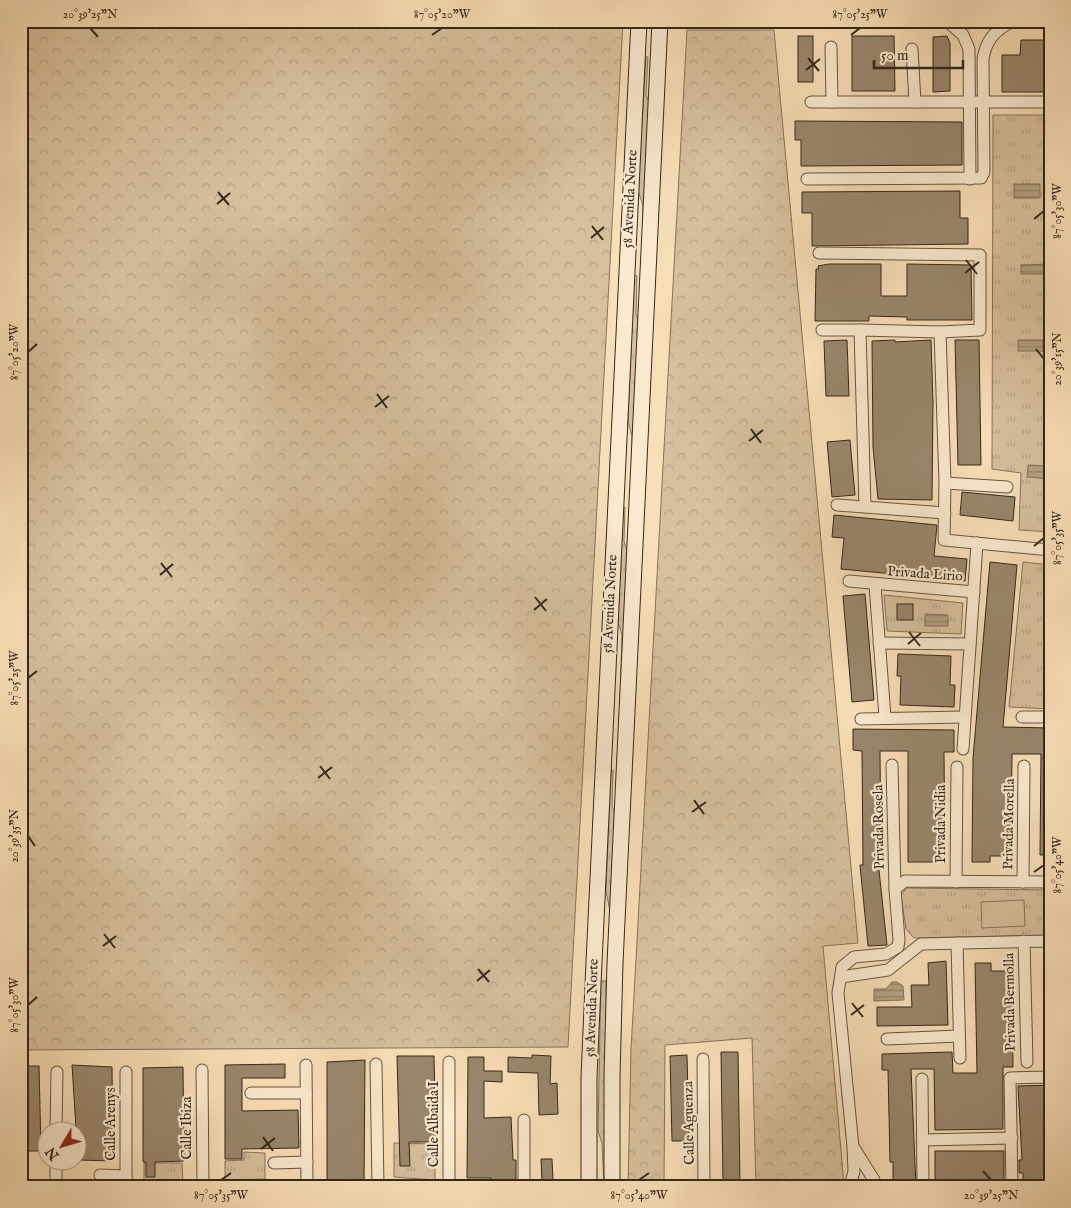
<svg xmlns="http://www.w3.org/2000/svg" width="1071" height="1208" font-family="'IM FELL English',serif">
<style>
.grass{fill:url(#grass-tufts);stroke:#85745c}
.forest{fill:url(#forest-crowns);stroke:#85745c}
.pitch{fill:#d7c09d;stroke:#85745c}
.water{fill:url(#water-rules);stroke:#827159}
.building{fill:#9a876d;stroke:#33281c}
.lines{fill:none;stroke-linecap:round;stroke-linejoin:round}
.minor-casing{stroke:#645643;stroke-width:13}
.secondary-casing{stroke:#33281c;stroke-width:17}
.minor{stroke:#fbead0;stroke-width:11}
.secondary{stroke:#fbead0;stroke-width:15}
.ticks{fill:none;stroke:#33281c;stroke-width:2}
.labels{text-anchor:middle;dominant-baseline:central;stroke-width:4.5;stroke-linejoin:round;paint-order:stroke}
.street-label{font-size:14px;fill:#33281c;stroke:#fbead0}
.neatline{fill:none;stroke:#33281c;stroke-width:2}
.ticks-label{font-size:12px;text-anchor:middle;fill:#33281c}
</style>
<defs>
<pattern id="grass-tufts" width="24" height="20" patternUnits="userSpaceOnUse" patternTransform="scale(1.25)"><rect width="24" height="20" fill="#d7c09d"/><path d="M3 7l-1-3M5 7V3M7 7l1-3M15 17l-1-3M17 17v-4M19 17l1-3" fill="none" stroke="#b9a587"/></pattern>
<pattern id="forest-crowns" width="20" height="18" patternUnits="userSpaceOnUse" patternTransform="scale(1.25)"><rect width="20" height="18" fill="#d7c09d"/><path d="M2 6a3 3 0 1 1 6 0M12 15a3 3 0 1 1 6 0" fill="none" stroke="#b9a587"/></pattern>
<pattern id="water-rules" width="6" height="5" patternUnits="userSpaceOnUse" patternTransform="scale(1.25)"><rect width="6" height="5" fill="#b6a182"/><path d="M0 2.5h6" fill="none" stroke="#95836a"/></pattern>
</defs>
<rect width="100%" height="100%" fill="#f9dfb7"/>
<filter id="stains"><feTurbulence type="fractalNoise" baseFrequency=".004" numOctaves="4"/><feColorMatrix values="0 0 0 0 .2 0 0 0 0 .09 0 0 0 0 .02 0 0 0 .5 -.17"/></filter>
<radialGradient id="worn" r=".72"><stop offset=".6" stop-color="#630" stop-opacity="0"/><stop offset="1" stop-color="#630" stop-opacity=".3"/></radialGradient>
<g class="grass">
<polygon points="646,57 648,57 646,95 651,107 643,244 643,205 638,191"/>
<polygon points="993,115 1050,115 1050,532 1019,530 1021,473 992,469"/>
<polygon points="634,275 637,276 636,314 640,327 632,474 632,436 628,422"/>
<polygon points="623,507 625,507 624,541 628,555 622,705 620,704 622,635 618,622"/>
<polygon points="1023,562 1050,565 1050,709 1009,707"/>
<polygon points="884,595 963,603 961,634 887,631"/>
<polygon points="611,770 613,770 612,806 616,818 610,911 606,891"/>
<polygon points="906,888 1050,890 1050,935 914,938 906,929 901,896"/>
<polygon points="601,981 606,981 606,1187 604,1187 602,1143 598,1131"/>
<polygon points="394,1143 435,1144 435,1180 394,1177"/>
<polygon points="244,1152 265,1153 265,1179 225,1180 225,1161 244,1160"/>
<polygon points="144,1163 182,1163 183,1183 144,1183"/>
</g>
<g class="forest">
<polygon points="21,21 623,21 568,1047 21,1050"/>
<polygon points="687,30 774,30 858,943 823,946 844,1185 756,1187 752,1038 665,1045 664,1187 628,1187 631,1050"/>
</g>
<polygon class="pitch" points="1024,900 1025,926 982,928 981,902"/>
<g class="water">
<rect x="1014" y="184" width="26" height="14"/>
<polygon points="1048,264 1048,274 1021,274 1021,265"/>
<rect x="1018" y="340" width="25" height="11"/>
<polygon points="1028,465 1050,466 1050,479 1027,477"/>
<polygon points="925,614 948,615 948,626 925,626"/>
<polygon points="892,982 897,982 903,986 904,1000 874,1001 874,989 886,989"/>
</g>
<g class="building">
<rect x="798" y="36" width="15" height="46"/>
<polygon points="852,36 894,36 895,91 852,91"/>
<polygon points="947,36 950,43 950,91 933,92 933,37"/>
<polygon points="1021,40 1046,40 1045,92 1002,92 1002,55 1020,55"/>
<polygon points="795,121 962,122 962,165 801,166 801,140 795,140"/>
<polygon points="960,191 960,218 968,218 968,244 812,246 812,213 802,213 802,192"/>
<polygon points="829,264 881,264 881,296 907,296 907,264 971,265 972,320 907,320 907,317 869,316 869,321 815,321 816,269 819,269 818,266"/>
<polygon points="847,340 849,396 826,396 824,341"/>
<polygon points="895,340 895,342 931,340 933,403 932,500 878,499 873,447 872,341"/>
<polygon points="955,340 979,340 981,465 958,465"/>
<polygon points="850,440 855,495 832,497 827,442"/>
<polygon points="962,492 1015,497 1013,521 960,515"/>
<polygon points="834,515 937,525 934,556 967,559 965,581 841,569 844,538 832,537"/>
<polygon points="990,562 1017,565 1003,727 1050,728 1050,855 1040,855 1041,754 1012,754 1011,856 990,856 990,862 972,862 973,758"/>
<polygon points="865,594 874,700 852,702 843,596"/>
<rect x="897" y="604" width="16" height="16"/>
<polygon points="898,654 951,656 950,685 955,685 954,707 900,705 901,676 897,676"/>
<polygon points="853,729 954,730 954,752 944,752 945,862 908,862 908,751 880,751 881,861 878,861 887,945 868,946 860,865 863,865 862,751 853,750"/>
<polygon points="946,961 948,1025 877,1026 877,1007 912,1007 911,985 929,985 928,963"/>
<polygon points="975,963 991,963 991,971 1012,971 1013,1067 1003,1067 1003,1129 935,1130 934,1069 911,1069 916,1187 893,1187 893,1162 890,1162 888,1070 882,1070 882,1054 952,1052 953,1073 977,1073"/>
<polygon points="721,1052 738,1052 740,1183 723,1184"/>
<polygon points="532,1055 551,1056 550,1084 557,1083 558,1114 539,1115 538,1073 508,1072 508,1057 532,1058"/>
<polygon points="687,1055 689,1141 672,1141 670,1056"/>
<polygon points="397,1056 434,1056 436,1142 409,1142 410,1166 400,1166"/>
<polygon points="468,1057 484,1057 484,1071 502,1071 502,1082 484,1081 484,1118 511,1117 513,1160 516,1160 516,1182 491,1183 491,1178 467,1178"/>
<polygon points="365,1060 364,1181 327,1182 327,1062"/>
<polygon points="285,1064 285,1078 242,1078 242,1111 298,1110 299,1148 242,1149 242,1159 225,1159 225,1065"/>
<polygon points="72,1065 112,1067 113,1161 78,1160"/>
<polygon points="23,1066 39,1066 41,1151 26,1151"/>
<polygon points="183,1067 184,1161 155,1162 155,1177 146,1177 146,1162 143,1162 143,1068"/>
<polygon points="1050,1085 1049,1124 1047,1124 1050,1184 1023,1183 1023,1173 1019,1173 1019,1160 1022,1160 1018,1086"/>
<rect x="935" y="1151" width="69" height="36"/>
<polygon points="541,1159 552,1159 553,1182 542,1182"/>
</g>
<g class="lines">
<g class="minor-casing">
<g id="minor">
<polyline points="947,21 963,35 969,49 970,179"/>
<polyline points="831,47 832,102"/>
<polyline points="912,49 915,102"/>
<polyline points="811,102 1050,102"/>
<path d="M807 179 981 178 984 172 983 59C986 40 995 30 1013 21"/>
<polyline points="819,253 980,255 980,330 940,332 860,330 865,507 945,513"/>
<polyline points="822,330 860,330"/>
<polyline points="940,332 945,483 944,540 1050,550"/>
<polyline points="945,483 1007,487"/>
<polyline points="837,505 865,507"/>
<polyline points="849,581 974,592"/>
<polyline points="875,585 885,717"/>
<polyline points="879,643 970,644"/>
<polyline points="1022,717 1050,717"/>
<polyline points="861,719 964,717"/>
<polyline points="963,749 977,543"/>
<polyline points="892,765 895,889"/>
<polyline points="956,882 957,767"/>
<polyline points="1023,882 1024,766"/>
<polyline points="1024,941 1027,1062"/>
<polyline points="957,943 960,1058"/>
<polyline points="841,977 888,970 921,944 1050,941"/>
<polyline points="887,1039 959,1036"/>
<polyline points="703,1059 704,1187"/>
<polyline points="449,1062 449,1187"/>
<polyline points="376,1064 378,1187"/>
<polyline points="306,1065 307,1187"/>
<polyline points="202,1070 203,1187"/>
<polyline points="922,1079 923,1187"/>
<polyline points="251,1093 306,1093"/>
<polyline points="56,1130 57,1072"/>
<polyline points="923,1140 1012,1138"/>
<polyline points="854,1148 874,1180 873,1187"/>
<polyline points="274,1163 307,1162"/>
<polyline points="100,1175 126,1176"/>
<polyline points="56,1187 56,1160"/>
<polyline points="126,1187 126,1072"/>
<polyline points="524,1187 524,1120"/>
<polyline points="850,1187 854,1171 853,1147 838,993 842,967 854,957 886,954 898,947 899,940 895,889 905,881 1050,882"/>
<polyline points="1012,1187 1010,1078 1050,1077"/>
</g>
</g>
<g class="secondary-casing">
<g id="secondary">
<polyline points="589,1187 589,1077 594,962 639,21"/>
<polyline points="612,1187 612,1076 615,963 660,21"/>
</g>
</g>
<use href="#minor" class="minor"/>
<use href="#secondary" class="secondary"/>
</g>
<path class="ticks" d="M90 28 98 37M432 35 442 28M851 35 860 28M808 58 819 71M806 70 820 59M218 192 229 205M217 204 230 193M1034 219 1044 211M592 226 603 240M591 238 604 227M966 260 977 274M965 273 979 262M1036 349 1044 359M28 352 37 344M377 394 387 408M375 407 389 396M751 429 761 443M749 441 763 430M1034 546 1044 538M161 563 172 577M160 575 173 564M535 597 546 611M534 610 547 599M909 632 920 646M908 644 921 633M28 678 37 671M320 766 330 779M318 778 332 767M694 800 704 814M692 812 706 802M28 836 35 846M1034 872 1044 865M104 934 115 948M103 946 116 936M478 969 489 982M477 981 490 970M852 1003 863 1017M28 1005 37 997M851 1015 864 1005M263 1137 273 1151M261 1149 275 1138M983 1171 991 1180M221 1180 231 1173M639 1180 649 1173"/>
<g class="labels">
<g class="street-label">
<text transform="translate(630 199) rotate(-87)">58 Avenida Norte</text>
<text transform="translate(925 574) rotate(4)">Privada Lirio</text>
<text transform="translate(610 604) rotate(-87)">58 Avenida Norte</text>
<text transform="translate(941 824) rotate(-90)">Privada Nidia</text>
<text transform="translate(1009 824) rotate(-89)">Privada Morella</text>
<text transform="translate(879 827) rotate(-91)">Privada Rosela</text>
<text transform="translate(1010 1002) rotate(-91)">Privada Bermolla</text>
<text transform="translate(592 1008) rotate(-88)">58 Avenida Norte</text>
<text transform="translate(689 1123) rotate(-91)">Calle Aguenza</text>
<text transform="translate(111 1124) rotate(-90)">Calle Arenys</text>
<text transform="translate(434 1124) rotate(-90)">Calle Albaida I</text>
<text transform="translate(187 1128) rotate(-90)">Calle Ibiza</text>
</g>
</g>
<rect width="1071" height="1208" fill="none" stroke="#f9dfb7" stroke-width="55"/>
<g transform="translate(62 1146) rotate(232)"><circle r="24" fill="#fbead0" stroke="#ab9c88"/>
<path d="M0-4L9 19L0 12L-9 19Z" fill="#8f2418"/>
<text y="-8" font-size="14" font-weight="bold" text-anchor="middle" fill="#33281c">N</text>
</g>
<path d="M874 60v8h89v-8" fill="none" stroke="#33281c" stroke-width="2.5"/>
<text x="881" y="60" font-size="15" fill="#33281c" stroke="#fbead0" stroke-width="4" paint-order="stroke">50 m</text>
<rect x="28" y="28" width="1016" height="1152" class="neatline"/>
<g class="ticks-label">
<text x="90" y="18">20°39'25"N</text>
<text x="442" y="18">87°05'20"W</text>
<text x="860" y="18">87°05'25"W</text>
<text transform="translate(1057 211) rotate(-90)" y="4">87°05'30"W</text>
<text transform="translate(14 352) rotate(-90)" y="4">87°05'20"W</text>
<text transform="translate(1057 359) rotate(-90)" y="4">20°39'15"N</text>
<text transform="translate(1057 538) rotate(-90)" y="4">87°05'35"W</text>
<text transform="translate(14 678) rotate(-90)" y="4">87°05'25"W</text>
<text transform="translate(14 836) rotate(-90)" y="4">20°39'35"N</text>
<text transform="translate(1057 865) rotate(-90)" y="4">87°05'40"W</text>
<text transform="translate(14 1005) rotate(-90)" y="4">87°05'30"W</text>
<text x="221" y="1199">87°05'35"W</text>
<text x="639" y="1199">87°05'40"W</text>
<text x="991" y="1199">20°39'25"N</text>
</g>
<rect width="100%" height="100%" filter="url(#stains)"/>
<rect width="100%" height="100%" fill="url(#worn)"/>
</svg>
